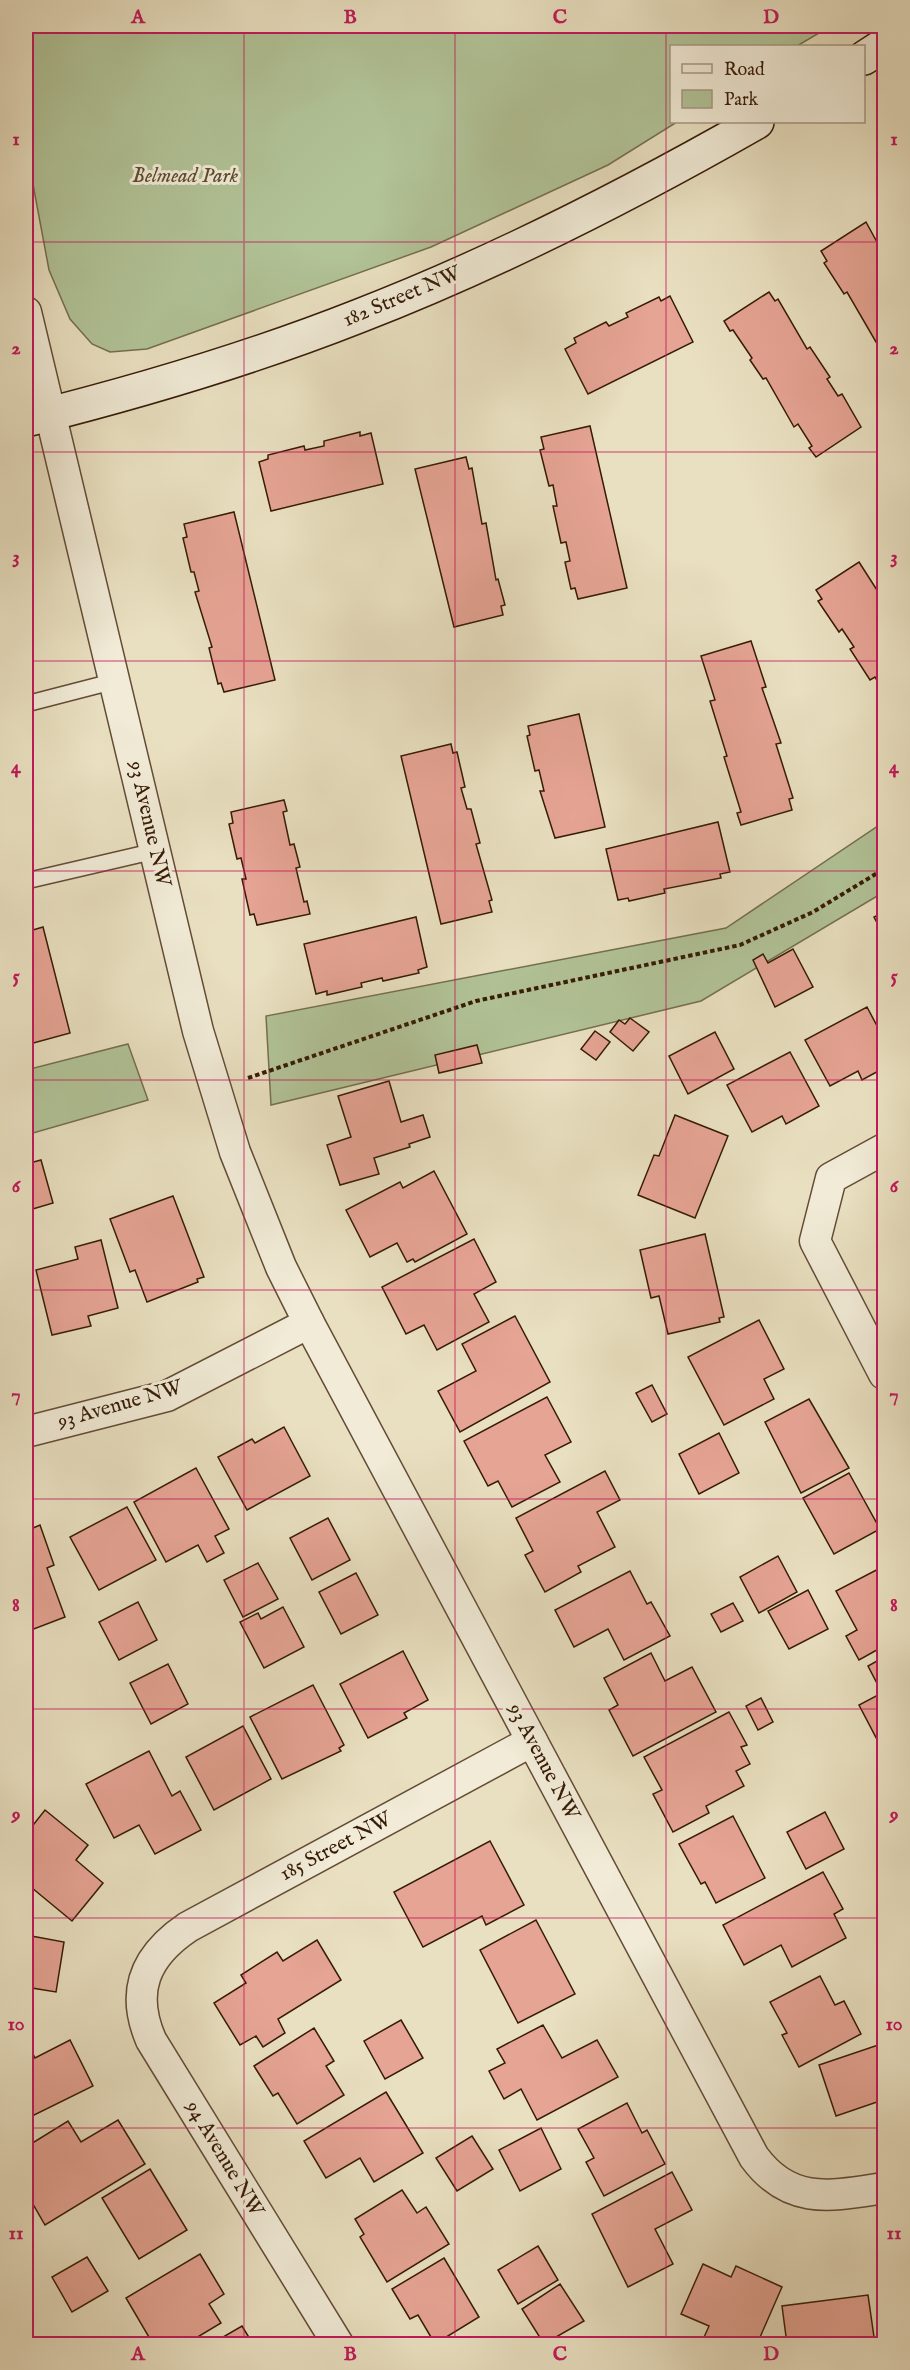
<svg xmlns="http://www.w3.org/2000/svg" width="910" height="2370" font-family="'IM FELL English',serif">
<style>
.green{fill:#b1c397;stroke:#746f4f;stroke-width:1.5}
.building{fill:#e6a494;stroke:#361b07;stroke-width:1.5}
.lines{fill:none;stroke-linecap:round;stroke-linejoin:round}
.lane-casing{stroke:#634c36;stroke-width:18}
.street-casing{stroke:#634c36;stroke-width:33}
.secondary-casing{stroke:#361b07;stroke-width:36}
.path{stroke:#361b07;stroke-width:4;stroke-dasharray:4.5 3;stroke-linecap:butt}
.lane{stroke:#f1ebd7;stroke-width:15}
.street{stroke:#f1ebd7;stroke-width:30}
.secondary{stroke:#f1ebd7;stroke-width:33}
.grid{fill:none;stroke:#c2185b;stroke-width:1.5;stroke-opacity:0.55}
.labels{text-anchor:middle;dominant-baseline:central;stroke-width:6;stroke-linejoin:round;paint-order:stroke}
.park-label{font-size:21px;font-style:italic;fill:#5b4d32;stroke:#f1ebd7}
.street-label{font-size:21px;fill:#361b07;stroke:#f1ebd7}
.neatline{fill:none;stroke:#c2185b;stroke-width:2}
.grid-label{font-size:20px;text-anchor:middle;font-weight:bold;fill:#c2185b}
</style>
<rect width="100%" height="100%" fill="#e9e0c1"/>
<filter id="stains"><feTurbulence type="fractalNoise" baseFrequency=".00333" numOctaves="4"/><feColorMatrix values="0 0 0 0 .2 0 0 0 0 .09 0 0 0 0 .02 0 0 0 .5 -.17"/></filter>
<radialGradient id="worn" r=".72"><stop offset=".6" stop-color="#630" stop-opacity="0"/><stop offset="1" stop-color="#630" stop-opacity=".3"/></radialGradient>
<g class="green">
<polygon points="26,26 831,26 797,46 672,46 672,122 677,122 608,165 431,247 147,349 110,352 92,344 70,319 49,270 26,147"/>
<polygon points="884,822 884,892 701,1001 271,1105 266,1016 726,928"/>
<polygon points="128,1044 148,1100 26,1135 26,1070"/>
</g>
<g class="building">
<polygon points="866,222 884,255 884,348 880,340 876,342 847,292 844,294 824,263 827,261 821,251"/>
<polygon points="769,292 775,301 778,299 807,349 810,347 830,377 827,379 838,396 842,394 861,427 816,457 809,448 812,446 798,424 794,427 766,378 763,379 750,360 752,358 733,330 730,331 724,321"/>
<polygon points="670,296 693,342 588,394 565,349 576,343 574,338 606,322 609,326 628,317 626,313 659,297 661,301"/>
<polygon points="590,426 627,588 578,599 575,588 571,589 565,562 570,561 566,542 561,543 553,506 557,506 553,485 549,486 540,450 544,449 541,437"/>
<polygon points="360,432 360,436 371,433 383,484 271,511 259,462 268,459 268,455 304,446 305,450 324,446 324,441"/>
<polygon points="466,457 469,469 472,468 482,524 486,523 496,580 498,579 505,605 501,606 503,615 454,627 415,469"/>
<polygon points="234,512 275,680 224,692 221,683 218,684 209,648 212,647 195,592 199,591 194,572 191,572 183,538 187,537 184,524"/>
<polygon points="859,562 884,601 884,692 875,677 870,680 850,649 854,647 842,629 839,632 818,601 822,599 816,590"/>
<polygon points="751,641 766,687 762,688 781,743 776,744 793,798 789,799 792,810 741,825 737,813 741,812 724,757 727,756 710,701 715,700 701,656"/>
<polygon points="579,714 605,827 555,838 540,791 544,791 539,770 535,771 527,736 530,735 528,726"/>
<polygon points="451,744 453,753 457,752 465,787 461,788 467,809 471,809 480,843 476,844 492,900 489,901 492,912 441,924 401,756"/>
<polygon points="284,800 287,811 283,812 290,845 294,844 300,867 296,868 304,902 307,901 310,914 257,925 254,914 250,915 242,879 246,879 241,858 237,859 229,824 233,823 231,812"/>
<polygon points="718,822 730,872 720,874 721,878 664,889 665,893 629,901 628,898 618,900 606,849"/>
<polygon points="884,912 884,936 874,917"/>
<polygon points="416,917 427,967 418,970 419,973 383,981 382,978 361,983 362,987 327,995 327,991 316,994 304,944"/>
<polygon points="43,927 70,1033 26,1045 26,932"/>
<polygon points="793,949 813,987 775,1007 753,960 763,954 768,963"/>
<polygon points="867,1007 884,1039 884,1068 862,1080 858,1071 830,1086 805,1040"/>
<polygon points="630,1018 649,1032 633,1051 610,1032 619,1020 625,1024"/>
<polygon points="595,1031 610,1042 596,1060 581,1049"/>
<polygon points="715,1032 734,1069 688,1094 669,1056"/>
<polygon points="477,1045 482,1063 439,1073 435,1055"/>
<polygon points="790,1052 819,1106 786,1124 782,1116 752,1132 727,1085"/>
<polygon points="389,1081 401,1122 423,1115 430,1137 409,1144 410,1147 374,1158 379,1174 340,1185 327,1145 351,1137 338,1096"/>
<polygon points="675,1115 728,1136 695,1218 638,1195 654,1155 659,1156"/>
<polygon points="41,1160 53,1203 26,1211 26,1164"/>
<polygon points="434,1171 467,1234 415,1262 413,1259 407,1262 397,1243 370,1257 346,1210 400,1182 403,1188"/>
<polygon points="173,1196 204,1277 197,1279 198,1282 147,1302 135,1270 130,1272 110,1219"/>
<polygon points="705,1234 724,1317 719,1318 720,1322 668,1334 659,1296 651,1298 640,1250"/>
<polygon points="474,1239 496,1282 474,1294 489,1322 437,1350 424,1325 406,1334 382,1287"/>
<polygon points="101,1240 118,1308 88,1316 91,1326 52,1335 36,1270 78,1259 75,1247"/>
<polygon points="515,1316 550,1382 460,1432 438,1391 476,1371 462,1344"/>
<polygon points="759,1320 784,1369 764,1379 774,1399 724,1425 688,1357"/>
<polygon points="652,1385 667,1414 652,1422 636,1393"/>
<polygon points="547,1397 571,1442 545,1455 560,1482 512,1507 498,1481 488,1486 464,1441"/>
<polygon points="809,1399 849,1468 801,1493 765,1422"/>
<polygon points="284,1427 310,1476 247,1510 218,1457 252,1439 255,1443"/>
<polygon points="719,1433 739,1473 699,1494 679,1454"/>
<polygon points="196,1468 229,1529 215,1536 224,1553 207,1562 198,1545 166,1562 134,1502"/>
<polygon points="605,1471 620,1500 597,1512 615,1547 578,1566 581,1572 545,1592 525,1555 533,1551 516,1518"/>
<polygon points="849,1473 880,1529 834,1554 803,1498"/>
<polygon points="127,1507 156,1560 99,1590 70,1537"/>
<polygon points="328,1518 350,1560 312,1580 290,1538"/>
<polygon points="40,1525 54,1565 47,1568 65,1617 26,1632 26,1531"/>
<polygon points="778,1556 797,1592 759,1613 740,1577"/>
<polygon points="258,1563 278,1599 243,1617 224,1580"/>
<polygon points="884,1566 884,1646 859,1660 846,1636 857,1630 836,1591"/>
<polygon points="630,1571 647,1604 651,1602 670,1636 624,1660 608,1629 574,1647 555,1610"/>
<polygon points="356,1573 378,1615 341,1634 319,1592"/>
<polygon points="808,1590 828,1629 789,1649 768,1611"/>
<polygon points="138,1602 157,1640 119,1660 99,1622"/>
<polygon points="733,1603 743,1621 721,1632 711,1614"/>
<polygon points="283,1607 304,1647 264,1668 240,1622 258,1613 261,1619"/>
<polygon points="403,1651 428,1700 404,1713 407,1718 368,1738 340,1684"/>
<polygon points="651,1653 665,1681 692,1667 716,1712 633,1756 609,1710 618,1705 604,1678"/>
<polygon points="884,1657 884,1747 882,1749 859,1705 882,1693 868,1666"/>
<polygon points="168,1664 188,1704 151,1724 130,1683"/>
<polygon points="313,1685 344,1745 339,1748 341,1751 282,1779 250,1717"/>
<polygon points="761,1698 773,1722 758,1730 746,1706"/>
<polygon points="729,1712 747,1745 741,1747 750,1764 736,1771 744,1786 706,1806 709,1813 673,1832 653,1794 662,1790 644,1757"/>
<polygon points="243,1726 271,1779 214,1810 186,1757"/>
<polygon points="149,1751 172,1796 180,1791 201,1830 155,1854 139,1825 114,1838 86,1784"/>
<polygon points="45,1810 88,1845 76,1860 103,1883 72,1921 26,1883 26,1834"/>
<polygon points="825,1812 844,1849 806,1869 787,1832"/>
<polygon points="733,1816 765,1878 716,1903 705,1882 701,1884 679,1844"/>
<polygon points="490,1841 524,1905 486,1925 482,1916 423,1947 394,1892"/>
<polygon points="823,1872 843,1909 834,1914 846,1938 792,1967 781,1945 744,1965 723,1925"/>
<polygon points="536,1920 575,1994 518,2023 480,1950"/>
<polygon points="26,1935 64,1942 56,1992 26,1987"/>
<polygon points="317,1940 341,1980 278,2019 285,2033 263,2047 256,2036 240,2045 214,2003 246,1983 241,1975 277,1952 283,1961"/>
<polygon points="820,1976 835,2005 844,2001 861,2034 799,2067 782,2035 787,2033 770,2002"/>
<polygon points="401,2020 423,2058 385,2079 364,2041"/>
<polygon points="543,2025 562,2058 597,2040 618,2077 537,2120 521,2089 504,2099 489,2071 505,2063 497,2049"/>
<polygon points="314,2028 334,2061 326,2066 344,2095 297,2124 278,2093 273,2096 254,2066"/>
<polygon points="26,2040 35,2058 70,2040 93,2086 26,2119"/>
<polygon points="884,2043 883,2100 836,2116 819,2065"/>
<polygon points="386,2092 423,2153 374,2182 360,2158 326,2178 304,2141"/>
<polygon points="627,2103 642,2133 647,2130 665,2164 604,2196 586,2162 594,2158 578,2129"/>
<polygon points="118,2120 145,2164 45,2225 26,2192 26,2147 68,2121 81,2142"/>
<polygon points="541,2128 561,2169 520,2191 499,2150"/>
<polygon points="472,2136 493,2169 457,2191 436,2158"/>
<polygon points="150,2169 187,2230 139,2259 102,2198"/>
<polygon points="672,2172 692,2210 655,2229 673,2264 628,2287 592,2214"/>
<polygon points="402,2190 417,2213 426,2207 449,2244 387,2282 360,2237 364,2234 355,2219"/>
<polygon points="538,2246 558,2280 518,2304 498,2270"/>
<polygon points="200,2254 224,2294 209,2304 221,2323 186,2344 153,2344 126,2298"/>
<polygon points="87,2257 108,2291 72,2312 52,2277"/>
<polygon points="444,2258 479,2317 435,2344 418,2315 410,2319 392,2289"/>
<polygon points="703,2264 731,2277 736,2266 782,2287 757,2344 701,2344 709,2326 681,2314"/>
<polygon points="884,2269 884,2313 877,2270"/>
<polygon points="560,2284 584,2321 544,2344 522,2309"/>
<polygon points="868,2295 875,2344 787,2344 782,2306"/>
<polygon points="242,2326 253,2344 211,2344"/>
</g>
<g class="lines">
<g class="lane-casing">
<g id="lane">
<polyline points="26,704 115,681"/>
<polyline points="26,881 155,851"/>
</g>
</g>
<g class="street-casing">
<g id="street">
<path d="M26 312 198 1031 235 1152 281 1267 309 1323 754 2157C790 2206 832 2196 884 2188"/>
<polyline points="884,1149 831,1178 815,1241 884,1374"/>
<polyline points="26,1432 167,1396 309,1323"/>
<path d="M338 2344 151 2040C130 1991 145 1956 188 1927L532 1741"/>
</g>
</g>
<g class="secondary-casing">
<g id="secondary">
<polyline points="864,58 884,45"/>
<path d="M26 420C138 392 250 359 359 316 496 263 629 195 757 122"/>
</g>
</g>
<polyline class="path" points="248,1078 476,1001 740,945 813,912 884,869"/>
<use href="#lane" class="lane"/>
<use href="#street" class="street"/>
<use href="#secondary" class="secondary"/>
</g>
<path class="grid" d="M244 26V2344M455 26V2344M666 26V2344M26 242H884M26 452H884M26 661H884M26 871H884M26 1080H884M26 1290H884M26 1499H884M26 1709H884M26 1918H884M26 2128H884"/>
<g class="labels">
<g class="park-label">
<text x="185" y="176">Belmead Park</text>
</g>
<g class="street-label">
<text transform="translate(402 297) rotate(-23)">182 Street NW</text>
<text transform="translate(149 824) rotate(77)">93 Avenue NW</text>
<text transform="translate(120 1405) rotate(-16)">93 Avenue NW</text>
<text transform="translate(543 1762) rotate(62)">93 Avenue NW</text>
<text transform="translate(336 1847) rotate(-28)">185 Street NW</text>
<text transform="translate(224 2159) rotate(59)">94 Avenue NW</text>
</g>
</g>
<rect width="910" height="2370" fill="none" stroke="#e9e0c1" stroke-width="66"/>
<rect x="670" y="45" width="195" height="78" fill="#f1ebd7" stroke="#a69884" stroke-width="1.5"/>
<rect x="682" y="64" width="30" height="9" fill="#f1ebd7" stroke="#a69884" stroke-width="1.5"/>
<text x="724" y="75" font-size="18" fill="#361b07">Road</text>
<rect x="682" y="90" width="30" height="18" fill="#b1c397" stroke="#a69884" stroke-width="1.5"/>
<text x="724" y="105" font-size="18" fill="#361b07">Park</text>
<rect x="33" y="33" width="844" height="2304" class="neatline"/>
<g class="grid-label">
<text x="138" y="23">A</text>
<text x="350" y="23">B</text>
<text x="560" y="23">C</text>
<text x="771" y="23">D</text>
<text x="16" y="145">1</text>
<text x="894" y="145">1</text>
<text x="16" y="354">2</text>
<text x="894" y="354">2</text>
<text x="16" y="563">3</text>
<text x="894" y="563">3</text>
<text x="16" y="773">4</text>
<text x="894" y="773">4</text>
<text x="16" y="982">5</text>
<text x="894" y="982">5</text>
<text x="16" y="1192">6</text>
<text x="894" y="1192">6</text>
<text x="16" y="1401">7</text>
<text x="894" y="1401">7</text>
<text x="16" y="1611">8</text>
<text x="894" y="1611">8</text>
<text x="16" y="1820">9</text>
<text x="894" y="1820">9</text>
<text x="16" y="2030">10</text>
<text x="894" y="2030">10</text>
<text x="16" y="2239">11</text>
<text x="894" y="2239">11</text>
<text x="138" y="2360">A</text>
<text x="350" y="2360">B</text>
<text x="560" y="2360">C</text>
<text x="771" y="2360">D</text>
</g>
<rect width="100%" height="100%" filter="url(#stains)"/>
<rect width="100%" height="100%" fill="url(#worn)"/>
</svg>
